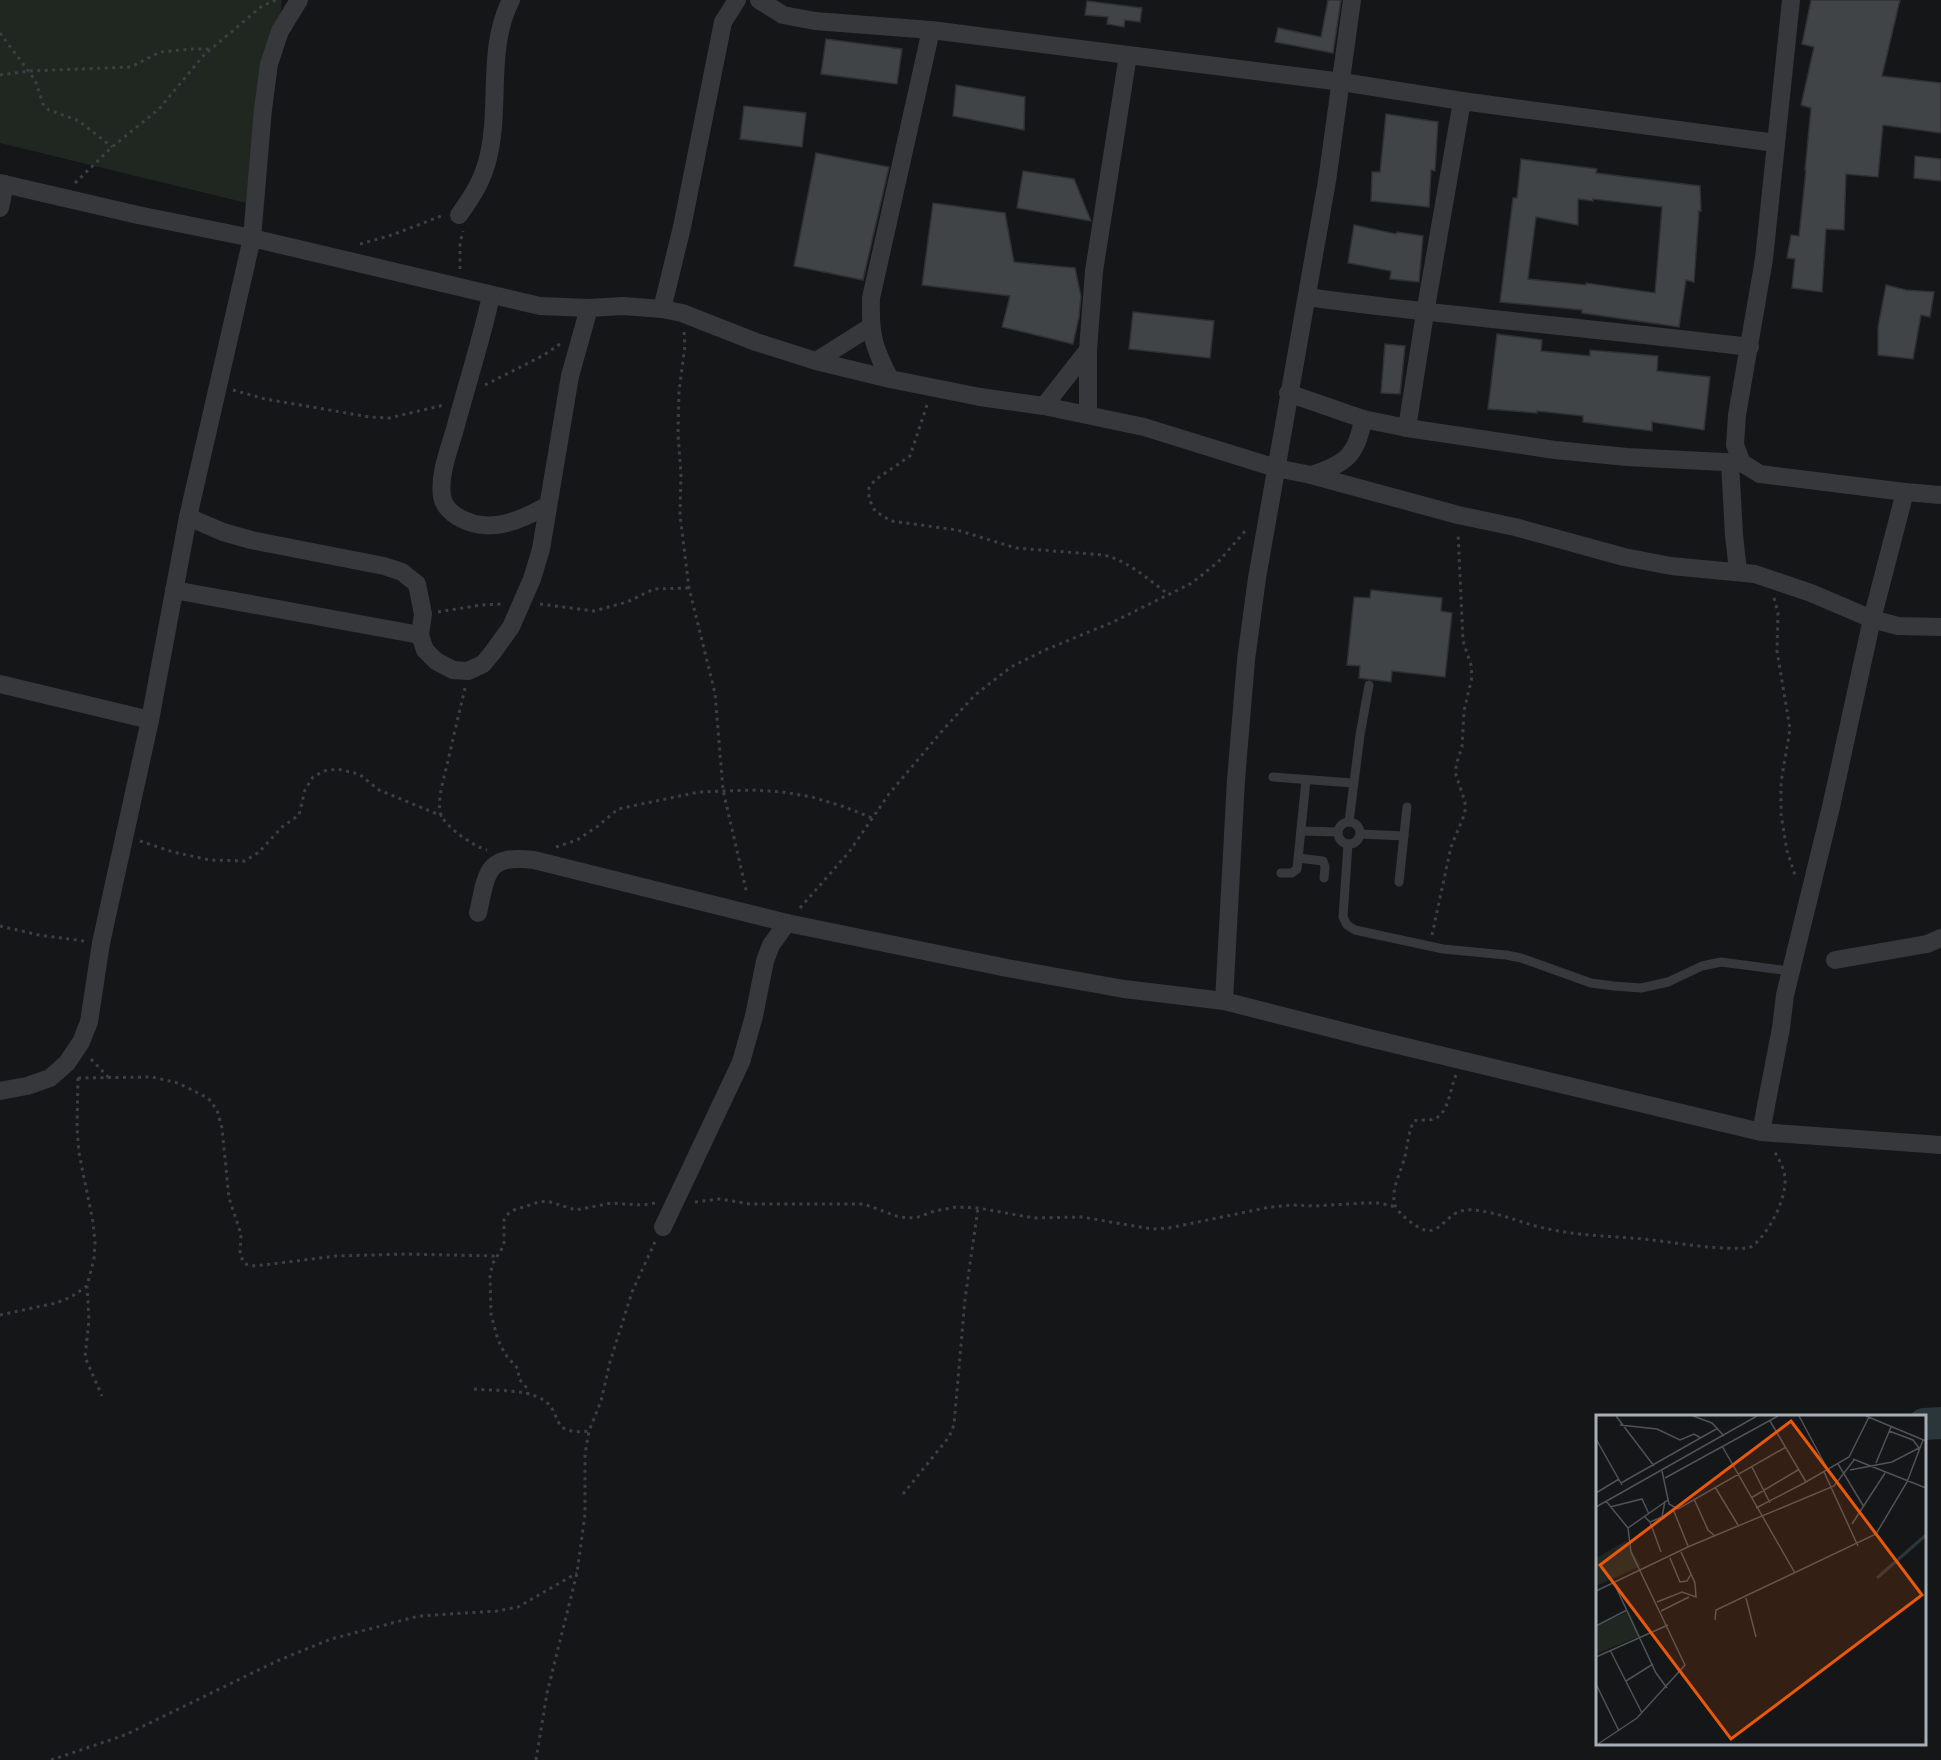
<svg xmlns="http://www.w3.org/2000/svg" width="1941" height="1760" font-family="'PT Sans Narrow',sans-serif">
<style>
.green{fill:#1f2720}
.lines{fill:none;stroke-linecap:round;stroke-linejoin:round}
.river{stroke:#2b363b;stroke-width:32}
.building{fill:#414447;stroke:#2f3033;stroke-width:1.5;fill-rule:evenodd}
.path{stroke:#3c3f43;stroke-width:3;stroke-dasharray:3 4.5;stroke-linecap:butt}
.lane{stroke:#36383c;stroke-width:9}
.street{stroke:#36383c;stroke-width:18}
.inset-river{fill:none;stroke:#2b363b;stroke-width:3}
.inset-road{fill:none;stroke:#4f5357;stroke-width:1.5}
.view{fill:#e8590c;fill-opacity:0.15;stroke:#e8590c;stroke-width:3}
.inset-edge{fill:none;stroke:#a7aeb8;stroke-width:3}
</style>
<rect width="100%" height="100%" fill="#151617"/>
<polygon class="green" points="0,0 282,0 259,206 0,143"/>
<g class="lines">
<polyline class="river" points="1924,1424 1941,1423"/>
</g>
<g class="building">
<polygon points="1328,0 1341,0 1333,53 1275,42 1278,28 1321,37"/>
<polygon points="1811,0 1900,0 1882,76 1941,83 1941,133 1883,125 1878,177 1846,174 1844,230 1826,229 1822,292 1792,288 1795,259 1787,258 1791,235 1799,236 1806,170 1805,170 1811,108 1801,105 1814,47 1802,44"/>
<polygon points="1087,1 1142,8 1140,22 1125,20 1124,27 1107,24 1108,17 1085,15"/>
<polygon points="826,39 902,49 897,84 821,74"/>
<polygon points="956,85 1025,97 1024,130 953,116"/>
<polygon points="744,106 806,113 802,147 740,139"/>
<polygon points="1386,114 1438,122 1435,171 1431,170 1429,207 1371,201 1372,172 1380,172"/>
<polygon points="816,153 889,167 863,280 794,266"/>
<polygon points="1915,156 1941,159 1941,181 1914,178"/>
<path d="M1521 159 1597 169 1596 173 1700 186 1701 211H1699L1694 282 1686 280 1679 327 1582 313V310L1500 302 1513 198H1517ZM1578 199 1593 201V199L1662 207 1655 293 1586 283V285L1528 279 1536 217 1578 225Z"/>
<polygon points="1023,171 1074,179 1091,221 1017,208"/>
<polygon points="933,203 1005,213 1014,262 1075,268 1081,296 1079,317 1073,344 1002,327 1010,296 922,285"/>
<polygon points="1354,225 1396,234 1397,232 1423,236 1419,282 1390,279 1391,271 1348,263"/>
<polygon points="1886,285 1906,290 1934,292 1930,317 1921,315 1913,359 1878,355 1878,327"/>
<polygon points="1133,312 1214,321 1210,358 1129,349"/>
<polygon points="1497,334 1542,340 1541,351 1590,356 1590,350 1658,356 1657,371 1710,377 1704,430 1652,422 1652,431 1583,422 1583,416 1537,411 1537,413 1488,409"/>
<polygon points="1385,344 1405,346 1400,394 1381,393"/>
<polygon points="1371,590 1442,598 1441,611 1452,613 1445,677 1392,671 1391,682 1359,678 1360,666 1347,665 1354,597 1370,598"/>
</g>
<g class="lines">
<g class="path">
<polyline points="0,33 35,80 43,104 49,110 79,121 112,147"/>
<polyline points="0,75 29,71 131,67 160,52 192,49 209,49"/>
<polyline points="75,183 112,147 159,109 204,55 262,6 276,0"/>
<polyline points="360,244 392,235 441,216"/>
<polyline points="460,269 460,243 463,231"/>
<polyline points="684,332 685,346 679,391 678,434 681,475 680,515 686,564 689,588 715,693 723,790 747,894"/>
<polyline points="485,385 544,355 560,344"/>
<polyline points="233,390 265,399 370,417 389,418 444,405"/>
<path d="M927 405 910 456 875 480 869 488V499L875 511 891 521 957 530 1016 548 1104 555C1128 561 1148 579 1168 594"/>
<polyline points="1774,598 1778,613 1777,651 1790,729 1781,782 1781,814 1787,851 1795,875"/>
<polyline points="540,604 594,611 627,602 654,589 689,588"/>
<polyline points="438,612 481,605 503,604"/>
<path d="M465 688 441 790C440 798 438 807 441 815 447 828 473 846 487 850"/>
<polyline points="140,841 173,852 210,860 245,861 259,852 282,827 299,815 305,790 313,777 324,771 337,769 359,774 379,790 442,816"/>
<polyline points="556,847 577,840 598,826 618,809 699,792 752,790 782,792 812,797 845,807 872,818"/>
<polyline points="800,908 849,852 889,794 942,731 975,695 1011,667 1045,650 1113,622 1192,583 1218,562 1247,529"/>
<polyline points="0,926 39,935 84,941"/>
<polyline points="1432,935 1451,847 1465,813 1465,802 1456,775 1456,765 1462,747 1464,711 1472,677 1471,665 1463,641 1458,532"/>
<polyline points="91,1059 109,1078"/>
<path d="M1456 1075C1450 1088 1449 1114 1434 1119 1428 1121 1420 1119 1414 1121 1408 1132 1408 1144 1405 1156 1402 1170 1390 1190 1395 1205 1398 1213 1410 1222 1418 1227 1436 1238 1442 1221 1456 1213 1466 1208 1477 1210 1487 1212 1507 1216 1525 1224 1544 1228 1577 1236 1611 1236 1644 1239 1679 1243 1714 1250 1749 1248 1767 1238 1787 1199 1785 1178 1784 1168 1779 1159 1774 1151"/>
<polyline points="78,1078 152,1077 178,1083 208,1098 217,1110 222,1128 229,1198 241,1234 240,1254 244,1263 250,1266 264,1265 336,1256 406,1254 496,1256"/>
<polyline points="78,1078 77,1128 79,1153 93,1222 95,1243 94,1259 87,1286 89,1320 85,1357 102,1396"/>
<polyline points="695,1202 720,1199 750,1204 864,1204 899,1217 915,1218 935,1211 956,1207 978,1208 1034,1218 1082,1217 1152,1229 1169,1228 1270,1207 1293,1205 1316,1206 1364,1203 1379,1203 1396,1207"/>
<polyline points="0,1315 56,1303 71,1297 87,1286"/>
<path d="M474 1389C495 1391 522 1389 540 1398 565 1410 546 1436 589 1431"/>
<polyline points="528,1395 527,1388 519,1379 518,1369 505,1354 498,1340 491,1314 490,1275 493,1263 504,1245 504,1220 508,1214 514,1210 539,1202 547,1201 576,1210 611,1203 643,1205 655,1203"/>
<polyline points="903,1494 949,1437 954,1425 965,1299 978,1208"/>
<polyline points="51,1760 125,1735 277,1661 331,1639 419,1616 497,1611 518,1607 577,1573"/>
<polyline points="536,1760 547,1693 577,1573 585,1514 585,1454 589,1431 601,1401 610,1362 632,1292 655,1242"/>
</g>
<g class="lane">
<polyline points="1273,777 1353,783"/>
<polyline points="1349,822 1360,735 1369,685"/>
<circle cx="1349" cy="833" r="11"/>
<polyline points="1301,831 1338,832"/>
<polyline points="1360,834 1404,836"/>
<polyline points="1348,844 1343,917 1347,925 1355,930 1443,949 1506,955 1521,958 1591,983 1614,986 1641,988 1668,982 1702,966 1721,962 1790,971"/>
<polyline points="1298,858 1323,861 1325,867 1324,878"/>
<polyline points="1281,873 1292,873 1297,869 1306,780"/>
<polyline points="1399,882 1407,807"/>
</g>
<g class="street">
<polyline points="759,0 783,15 815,21 931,30 1128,55 1342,82 1462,101 1776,143"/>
<polyline points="1791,0 1764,259 1737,415 1735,445 1742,463 1760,474 1905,492 1941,495"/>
<polyline points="0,183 138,215 252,238 540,306 589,308 623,306 662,309 682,313 756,342 816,361 890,379 980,397 1044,406 1144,427 1276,468 1311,475 1458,515 1515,527 1624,557 1671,566 1755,574 1811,593 1872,619 1898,626 1941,627"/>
<polyline points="0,208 5,184"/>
<path d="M459 215C472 197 483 180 488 158 501 106 486 49 511 0"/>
<path d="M491 296C481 341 467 384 455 429 449 450 439 474 442 496 443 505 451 513 458 517 489 535 520 521 548 505"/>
<path d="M1307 297C1454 317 1602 329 1750 347"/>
<polyline points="662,309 682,227 723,22 737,0"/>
<polyline points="816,361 870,327"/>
<path d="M890 379C873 346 870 335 871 298L931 30"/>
<polyline points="1288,393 1363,419 1407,428 1555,450 1627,457 1742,463"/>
<polyline points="1044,406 1088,350"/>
<polyline points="1088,414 1088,350 1094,271 1128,55"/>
<polyline points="1407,428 1425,313 1462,101"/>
<polyline points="1730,463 1734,535 1738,571"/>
<path d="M1311 475C1345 464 1357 456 1363 419"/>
<polyline points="188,517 223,532 251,540 384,566 402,572 417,584 423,614 420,635 425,650 436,661 453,670 468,671 483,664 493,652 511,627 532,579 541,549 570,376 589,308"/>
<polyline points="174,590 420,635"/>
<polyline points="0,684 150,720"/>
<path d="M478 913C487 872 486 854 534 860L787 923 1007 968 1124 989 1224 1001 1369 1038 1761 1132 1941 1145"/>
<polyline points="1835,960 1927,944 1941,938"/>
<polyline points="1224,1001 1236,780 1246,660 1257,578 1327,181 1352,0"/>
<polyline points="0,1091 27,1086 50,1078 67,1063 81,1042 89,1022 101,943 150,720 188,517 252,238 263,109 269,64 280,31 299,0"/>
<polyline points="1761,1132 1781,1028 1785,995 1831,807 1872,619 1905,492"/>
<polyline points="663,1227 741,1062 754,1016 765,961 771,945 787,923"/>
</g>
</g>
<g transform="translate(1596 1415)">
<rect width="330" height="330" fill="#151617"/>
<path d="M30 126 45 151 0 171V143ZM33 196 44 221 0 239V212Z" fill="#1f2720"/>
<path class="inset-river" d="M281 163 330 120"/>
<path class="inset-road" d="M20 1 58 51M97 1 116 8 128 21M203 1 232 55M270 1 330 26M174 6 210 67 253 42 273 2M24 10 61 14 84 25 98 19 105 23M293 16 317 25 323 33M0 24 26 70M126 31 199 158M257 44 330 73M280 48 295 12M242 49 268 92M156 52 174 88M254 55 296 47 325 32M66 56 73 89 82 94 190 32M228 57 262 131M69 63 182 1M25 68 122 13M119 72 142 110M0 78 23 64M155 83 202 55M98 84 112 115 119 121M0 92 161 1M14 92 46 84 53 99M160 93 210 67M77 94 92 131M49 102 54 107 66 102 69 86M54 107 65 137M256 109 289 58M32 113 72 85M74 143 84 167 91 166 95 159M18 168 60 258 71 273M0 176 94 131 238 71 258 45M150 183 160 222M61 187 86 177 100 182 99 168 85 137M65 196 93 182M119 205 120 195 280 119 311 67 327 25M0 211 31 195M14 235 46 298M0 242 72 210M30 266 57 249M0 269 23 316M2 329 41 303 89 250 35 137 32 113 10 86"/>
<path class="view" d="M195 6 326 180 135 324 4 150Z"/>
<rect width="330" height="330" class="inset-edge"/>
</g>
</svg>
